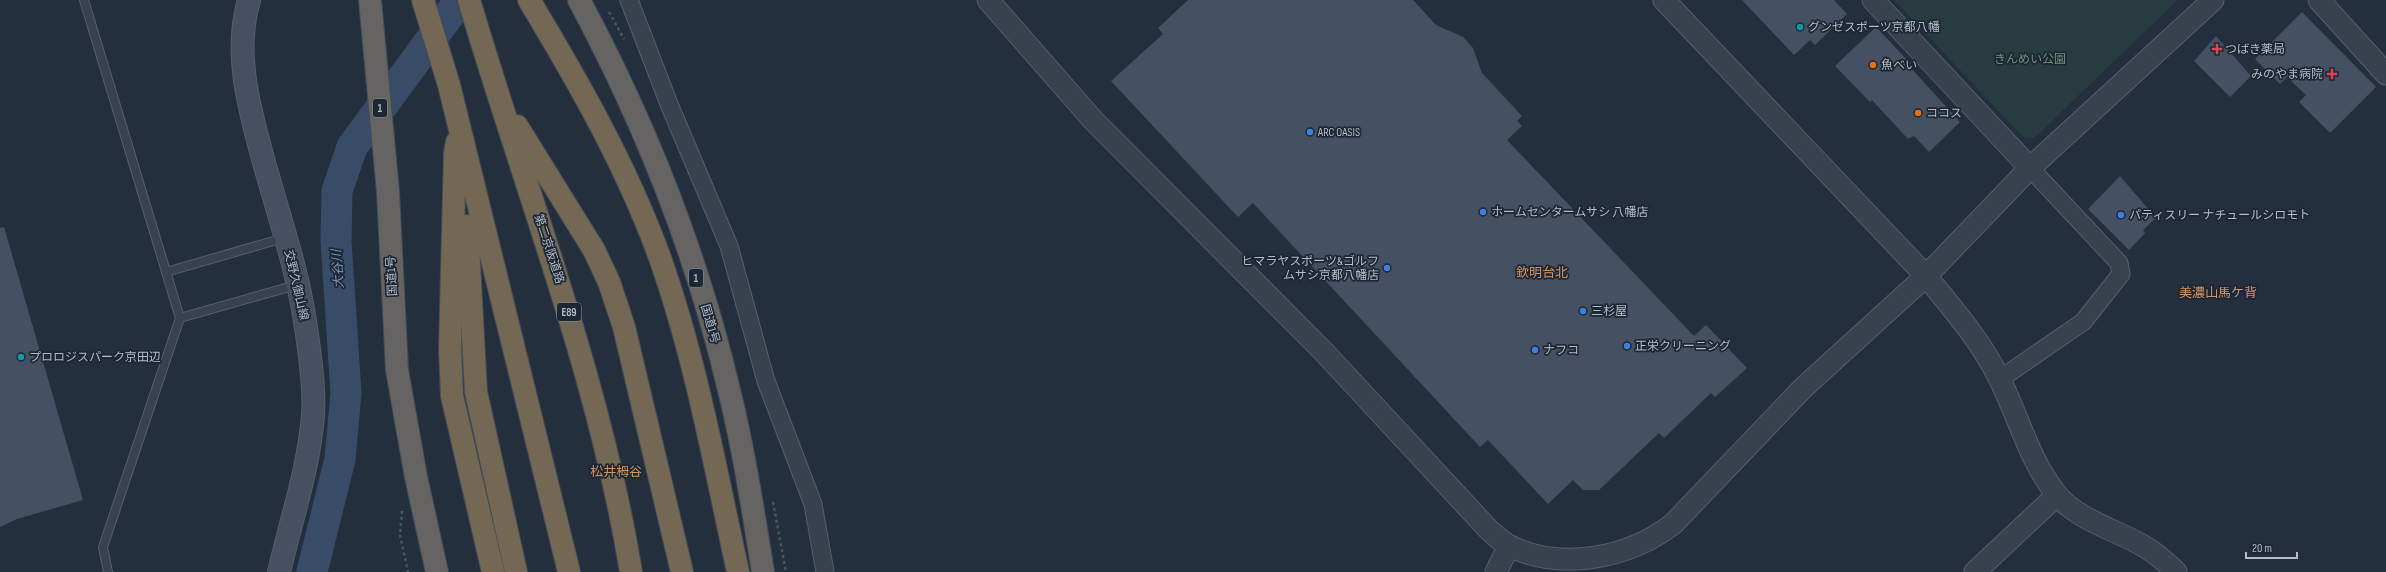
<svg xmlns="http://www.w3.org/2000/svg" width="2386" height="572" font-family="'Sofia Sans Condensed','Noto Sans JP',sans-serif">
<style>
.green{fill:#263c3f}
.lines{fill:none;stroke-linecap:round;stroke-linejoin:round}
.river{stroke:#394c67;stroke-width:31}
.building{fill:#455162}
.service-casing{stroke:#565f6c;stroke-width:10}
.minor-casing{stroke:#565f6c;stroke-width:19}
.tertiary-casing{stroke:#565f6c;stroke-width:23}
.secondary-casing{stroke:#565f6c;stroke-width:24}
.trunk-casing{stroke:#434c59;stroke-width:24}
.motorway-casing{stroke:#434c59;stroke-width:24}
.path{stroke:#44595c;stroke-width:2.5;stroke-dasharray:3 3;stroke-linecap:butt}
.service{stroke:#38414e;stroke-width:8}
.minor{stroke:#38414e;stroke-width:17}
.tertiary{stroke:#38414e;stroke-width:21}
.secondary{stroke:#465061;stroke-width:22}
.trunk{stroke:#656462;stroke-width:22}
.motorway{stroke:#746855;stroke-width:22}
.culture-dot{fill:#0f9aa8;stroke:#1d2633;stroke-width:1.5}
.health-dot{fill:#e0444e;stroke:#1d2633;stroke-width:1.5}
.food-dot{fill:#e8710a;stroke:#1d2633;stroke-width:1.5}
.shop-dot{fill:#3f7fe0;stroke:#1d2633;stroke-width:1.5}
.labels{text-anchor:middle;dominant-baseline:central;stroke-width:3.5;stroke-linejoin:round;paint-order:stroke}
.shield{fill:#1d2633;stroke:#878f9c;stroke-width:1}
.shield-label{font-size:11px;font-weight:bold;fill:#b4bcc9}
.poi-label{font-size:12px;fill:#b4bcc9;stroke:#1d2633;text-anchor:start}
.park-label{font-size:12px;fill:#6b9a76;stroke:#1d2633}
.street-label{font-size:12px;fill:#b4bcc9;stroke:#1d2633}
.water-label{font-size:13px;font-style:italic;fill:#7c92b1;stroke:#1d2633}
.neighbourhood-label{font-size:13px;fill:#d59563;stroke:#1d2633}
</style>
<rect width="100%" height="100%" fill="#242f3e"/>
<polygon class="green" points="1894,0 2178,0 2034,138 2023,137"/>
<g class="lines">
<polyline class="river" points="312,572 340,459 346,393 336,241 337,191 352,147 460,0"/>
</g>
<g class="building">
<polygon points="1188,0 1413,0 1436,25 1463,37 1473,48 1482,73 1522,116 1517,121 1522,126 1507,140 1694,336 1706,325 1747,368 1715,397 1711,393 1664,438 1659,433 1599,490 1583,490 1573,480 1548,504 1488,440 1480,447 1253,203 1238,217 1111,81 1163,34 1158,28"/>
<polygon points="1742,0 1834,0 1847,14 1815,45 1810,40 1794,55"/>
<polygon points="2302,12 2376,87 2330,133 2299,102 2306,95 2287,77 2280,84 2255,59"/>
<polygon points="1876,27 1911,64 1909,66 1960,122 1929,152 1914,136 1908,139 1872,100 1870,102 1835,66"/>
<polygon points="2216,36 2251,76 2230,97 2194,61"/>
<polygon points="2120,176 2156,218 2143,230 2145,233 2129,250 2088,209"/>
<polygon points="4,227 83,500 17,519 0,527 0,228"/>
</g>
<g class="lines">
<g class="service-casing">
<g id="service">
<polyline points="84,0 180,318 103,547 108,572"/>
<polyline points="166,272 284,238"/>
<polyline points="180,318 296,285"/>
</g>
</g>
<g class="minor-casing">
<g id="minor">
<polyline points="629,0 669,104 729,246 766,381 813,504 825,572"/>
<polyline points="2000,379 2083,322 2121,274 2119,263 2030,168"/>
</g>
</g>
<g class="tertiary-casing">
<g id="tertiary">
<path d="M988 0 1093 120 1324 352 1489 530C1495 535 1501 541 1508 545 1560 572 1629 558 1673 524L1803 388 1926 276 2030 168 2213 0"/>
<path d="M1664 0 1926 276C1953 309 1982 342 2000 380 2019 418 2030 462 2057 495 2077 519 2113 529 2140 544 2153 551 2165 561 2176 572"/>
<polyline points="1873,0 2030,168"/>
<polyline points="2319,0 2386,74"/>
<polyline points="1496,572 1509,546"/>
<polyline points="1975,572 2057,495"/>
</g>
</g>
<g class="secondary-casing">
<path id="secondary" d="M249 0C234 51 248 104 262 155 277 211 298 269 306 328 310 354 315 389 313 415 309 468 291 520 279 572"/>
</g>
<g class="trunk-casing">
<g id="trunk">
<polyline points="370,0 388,192 397,370 416,477 437,572"/>
<path d="M579 0C645 123 697 254 729 390 744 450 753 511 763 572"/>
</g>
</g>
<g class="motorway-casing">
<g id="motorway">
<polyline points="423,0 449,85 569,572"/>
<path d="M469 0C525 190 599 376 631 572"/>
<path d="M529 0C579 83 627 167 660 258 696 360 715 467 738 572"/>
<polyline points="517,126 594,250 609,282 624,327 682,572"/>
<polyline points="457,142 455,153 450,349 452,396 493,572"/>
<polyline points="467,226 476,392 516,572"/>
</g>
</g>
<g class="path">
<polyline points="609,12 624,39"/>
<polyline points="773,502 786,572"/>
<polyline points="402,511 400,535 408,572"/>
</g>
<use href="#service" class="service"/>
<use href="#minor" class="minor"/>
<use href="#tertiary" class="tertiary"/>
<use href="#secondary" class="secondary"/>
<use href="#trunk" class="trunk"/>
<use href="#motorway" class="motorway"/>
</g>
<g class="culture-dot">
<circle cx="1800" cy="27" r="4"/>
<circle cx="21" cy="357" r="4"/>
</g>
<g class="health-dot">
<path d="M2215 43h4v4h4v4h-4v4h-4v-4h-4v-4h4z"/>
<path d="M2330 68h4v4h4v4h-4v4h-4v-4h-4v-4h4z"/>
</g>
<g class="food-dot">
<circle cx="1873" cy="65" r="4"/>
<circle cx="1918" cy="113" r="4"/>
</g>
<g class="shop-dot">
<circle cx="1310" cy="132" r="4"/>
<circle cx="1483" cy="212" r="4"/>
<circle cx="2121" cy="215" r="4"/>
<circle cx="1387" cy="268" r="4"/>
<circle cx="1583" cy="311" r="4"/>
<circle cx="1627" cy="346" r="4"/>
<circle cx="1535" cy="350" r="4"/>
</g>
<g class="labels">
<g class="shield">
<rect x="373" y="99" width="14" height="18" rx="3"/>
<rect x="689" y="269" width="14" height="18" rx="3"/>
<rect x="557" y="303" width="24" height="18" rx="3"/>
</g>
<g class="shield-label">
<text x="380" y="108">1</text>
<text x="696" y="278">1</text>
<text x="569" y="312">E89</text>
</g>
<g class="poi-label">
<text x="1808" y="27">グンゼスポーツ京都八幡</text>
<text x="2225" y="49">つばき薬局</text>
<text x="1881" y="65">魚べい</text>
<text x="2323" y="74" text-anchor="end">みのやま病院</text>
<text x="1926" y="113">ココス</text>
<text x="1318" y="132">ARC OASIS</text>
<text x="1491" y="212">ホームセンタームサシ 八幡店</text>
<text x="2129" y="215">パティスリー ナチュールシロモト</text>
<text x="1379" y="261" text-anchor="end">ヒマラヤスポーツ&amp;ゴルフ<tspan x="1379" dy="14">ムサシ京都八幡店</tspan></text>
<text x="1591" y="311">三杉屋</text>
<text x="1635" y="346">正栄クリーニング</text>
<text x="1543" y="350">ナフコ</text>
<text x="29" y="357">プロロジスパーク京田辺</text>
</g>
<g class="park-label">
<text x="2030" y="59">きんめい公園</text>
</g>
<g class="street-label">
<text transform="translate(549 249) rotate(72)">第二京阪道路</text>
<text transform="translate(392 276) rotate(-93)">国道1号</text>
<text transform="translate(296 285) rotate(77)">交野久御山線</text>
<text transform="translate(710 324) rotate(74)">国道1号</text>
</g>
<g class="water-label">
<text transform="translate(338 269) rotate(-94)">大谷川</text>
</g>
<g class="neighbourhood-label">
<text x="1542" y="273">欽明台北</text>
<text x="2218" y="293">美濃山馬ケ背</text>
<text x="616" y="472">松井栂谷</text>
</g>
</g>
<path d="M2246 552v6h51v-6" fill="none" stroke="#b4bcc9" stroke-width="2"/>
<text x="2252" y="552" font-size="12" fill="#b4bcc9" stroke="#1d2633" stroke-width="3" paint-order="stroke">20 m</text>
</svg>
